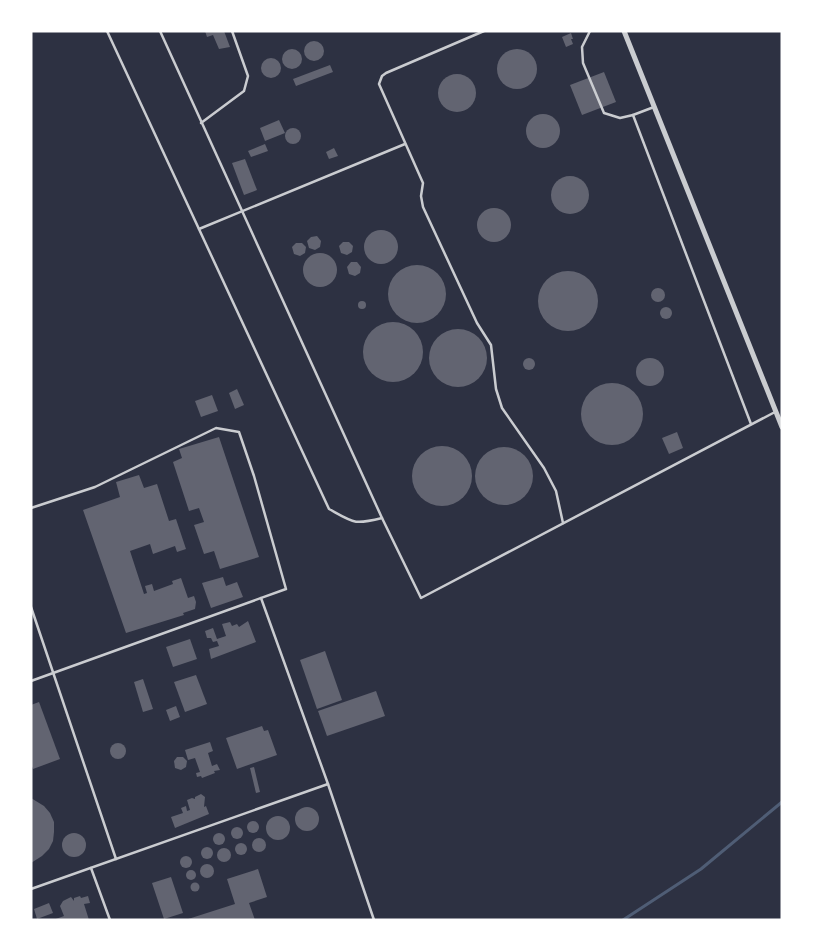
<svg xmlns="http://www.w3.org/2000/svg" width="813" height="951" font-family="Jost,sans-serif">
<style>
.lines{fill:none;stroke-linecap:round;stroke-linejoin:round}
.stream{stroke:#4f5d75;stroke-width:3}
.building{fill:#626471}
.service{stroke:#caccd0;stroke-width:2.5}
.minor{stroke:#caccd0;stroke-width:5}
</style>
<rect width="100%" height="100%" fill="#2d3142"/>
<g class="lines">
<polyline class="stream" points="623,920 701,869 782,802"/>
</g>
<g class="building">
<polygon points="205,31 224,31 230,47 219,49 213,35 207,37"/>
<polygon points="571,33 573,39 571,39 573,44 566,47 562,37"/>
<circle cx="314" cy="51" r="10"/>
<circle cx="292" cy="59" r="10"/>
<circle cx="517" cy="69" r="20"/>
<circle cx="271" cy="68" r="10"/>
<polygon points="330,65 333,72 296,86 293,79"/>
<polygon points="604,72 616,102 582,115 570,85"/>
<circle cx="457" cy="93" r="19"/>
<circle cx="543" cy="131" r="17"/>
<polygon points="279,120 285,133 265,141 260,128"/>
<circle cx="293" cy="136" r="8"/>
<polygon points="265,144 268,151 251,157 248,151"/>
<polygon points="334,148 338,156 329,159 326,152"/>
<polygon points="245,159 257,190 244,195 232,163"/>
<circle cx="570" cy="195" r="19"/>
<circle cx="494" cy="225" r="17"/>
<circle cx="381" cy="247" r="17"/>
<polygon points="317,236 321,241 320,247 315,250 309,248 307,241 311,237"/>
<polygon points="343,242 349,242 353,246 352,252 347,255 341,253 339,246"/>
<polygon points="296,243 302,243 306,247 305,253 300,256 294,254 292,247"/>
<circle cx="320" cy="270" r="17"/>
<polygon points="351,262 357,262 361,267 360,273 355,276 349,274 347,267"/>
<circle cx="417" cy="294" r="29"/>
<circle cx="568" cy="301" r="30"/>
<circle cx="658" cy="295" r="7"/>
<circle cx="362" cy="305" r="4"/>
<circle cx="666" cy="313" r="6"/>
<circle cx="393" cy="352" r="30"/>
<circle cx="458" cy="358" r="29"/>
<circle cx="529" cy="364" r="6"/>
<circle cx="650" cy="372" r="14"/>
<circle cx="612" cy="414" r="31"/>
<polygon points="237,389 244,405 235,409 229,393"/>
<polygon points="212,395 218,411 201,417 195,401"/>
<polygon points="677,432 683,448 669,454 662,438"/>
<polygon points="219,437 259,557 220,569 214,551 204,554 194,525 204,522 199,508 189,511 173,462 182,458 179,449"/>
<circle cx="442" cy="476" r="30"/>
<circle cx="504" cy="476" r="29"/>
<polygon points="139,475 144,488 157,484 169,521 176,519 186,549 177,552 175,546 153,554 150,544 130,551 144,594 147,593 145,586 152,584 154,591 173,584 172,581 181,578 188,598 194,596 196,602 195,609 183,613 184,615 126,633 83,510 120,497 116,482"/>
<polygon points="223,577 226,586 237,582 243,597 211,608 202,583"/>
<polygon points="248,621 256,642 211,659 209,649 219,646 217,641 213,642 211,638 207,638 205,631 213,628 217,639 226,636 222,624 230,622 232,626 237,624 239,627"/>
<polygon points="190,639 197,659 173,667 166,647"/>
<polygon points="325,651 342,700 317,709 300,660"/>
<polygon points="196,675 207,704 185,712 174,682"/>
<polygon points="143,679 153,709 143,712 134,682"/>
<polygon points="376,691 385,716 327,736 318,711"/>
<polygon points="39,702 60,759 33,769 31,764 31,705"/>
<polygon points="176,706 180,717 170,721 166,710"/>
<polygon points="262,726 264,731 268,730 277,755 237,769 226,738"/>
<polygon points="210,742 213,751 208,753 212,766 217,764 220,770 214,771 215,773 202,778 201,776 197,777 196,773 200,772 195,758 188,760 185,750"/>
<circle cx="118" cy="751" r="8"/>
<polygon points="177,757 183,757 187,761 186,767 181,770 175,768 174,761"/>
<polygon points="254,767 260,792 256,793 250,768"/>
<polygon points="201,794 205,797 204,807 206,806 209,814 175,828 171,817 183,813 181,808 186,806 187,811 190,810 187,800 192,798 195,799 195,797"/>
<polygon points="31,798 44,806 50,813 54,822 54,832 53,841 49,849 42,856 31,863"/>
<circle cx="307" cy="819" r="12"/>
<circle cx="278" cy="828" r="12"/>
<circle cx="253" cy="827" r="6"/>
<circle cx="237" cy="833" r="6"/>
<circle cx="74" cy="845" r="12"/>
<circle cx="219" cy="839" r="6"/>
<circle cx="259" cy="845" r="7"/>
<circle cx="241" cy="849" r="6"/>
<circle cx="207" cy="853" r="6"/>
<circle cx="224" cy="855" r="7"/>
<circle cx="186" cy="862" r="6"/>
<circle cx="207" cy="871" r="7"/>
<polygon points="258,869 267,897 249,903 255,920 185,920 235,904 227,879"/>
<circle cx="191" cy="875" r="5"/>
<polygon points="171,877 183,913 164,919 152,883"/>
<circle cx="195" cy="887" r="4.5"/>
<polygon points="80,896 81,898 88,896 90,903 84,904 89,920 53,920 64,916 60,906 63,901 71,897 74,901 74,898"/>
<polygon points="49,903 53,913 37,919 34,909"/>
</g>
<g class="lines">
<g class="service">
<path d="M107 31 329 509C354 523 354 525 382 518L421 598 775 412"/>
<polyline points="160,31 382,518"/>
<polyline points="484,31 386,73 382,76 379,84 423,183 421,196 423,207 477,323 491,345 496,389 502,408 544,468 556,491 563,523"/>
<polyline points="590,31 582,47 583,63 604,113 620,118 633,115"/>
<polyline points="654,107 633,115 751,424"/>
<polyline points="201,123 244,91 248,76 232,31"/>
<polyline points="199,229 405,144"/>
<polyline points="31,508 95,487 216,428 239,432 254,476 286,589 31,681"/>
<polyline points="261,598 328,784"/>
<polyline points="31,607 116,859"/>
<polyline points="91,868 110,920"/>
<polyline points="31,889 328,784 374,920"/>
</g>
<polyline class="minor" points="624,31 782,427"/>
</g>
<rect width="813" height="951" fill="none" stroke="#ffffff" stroke-width="65"/>
</svg>
